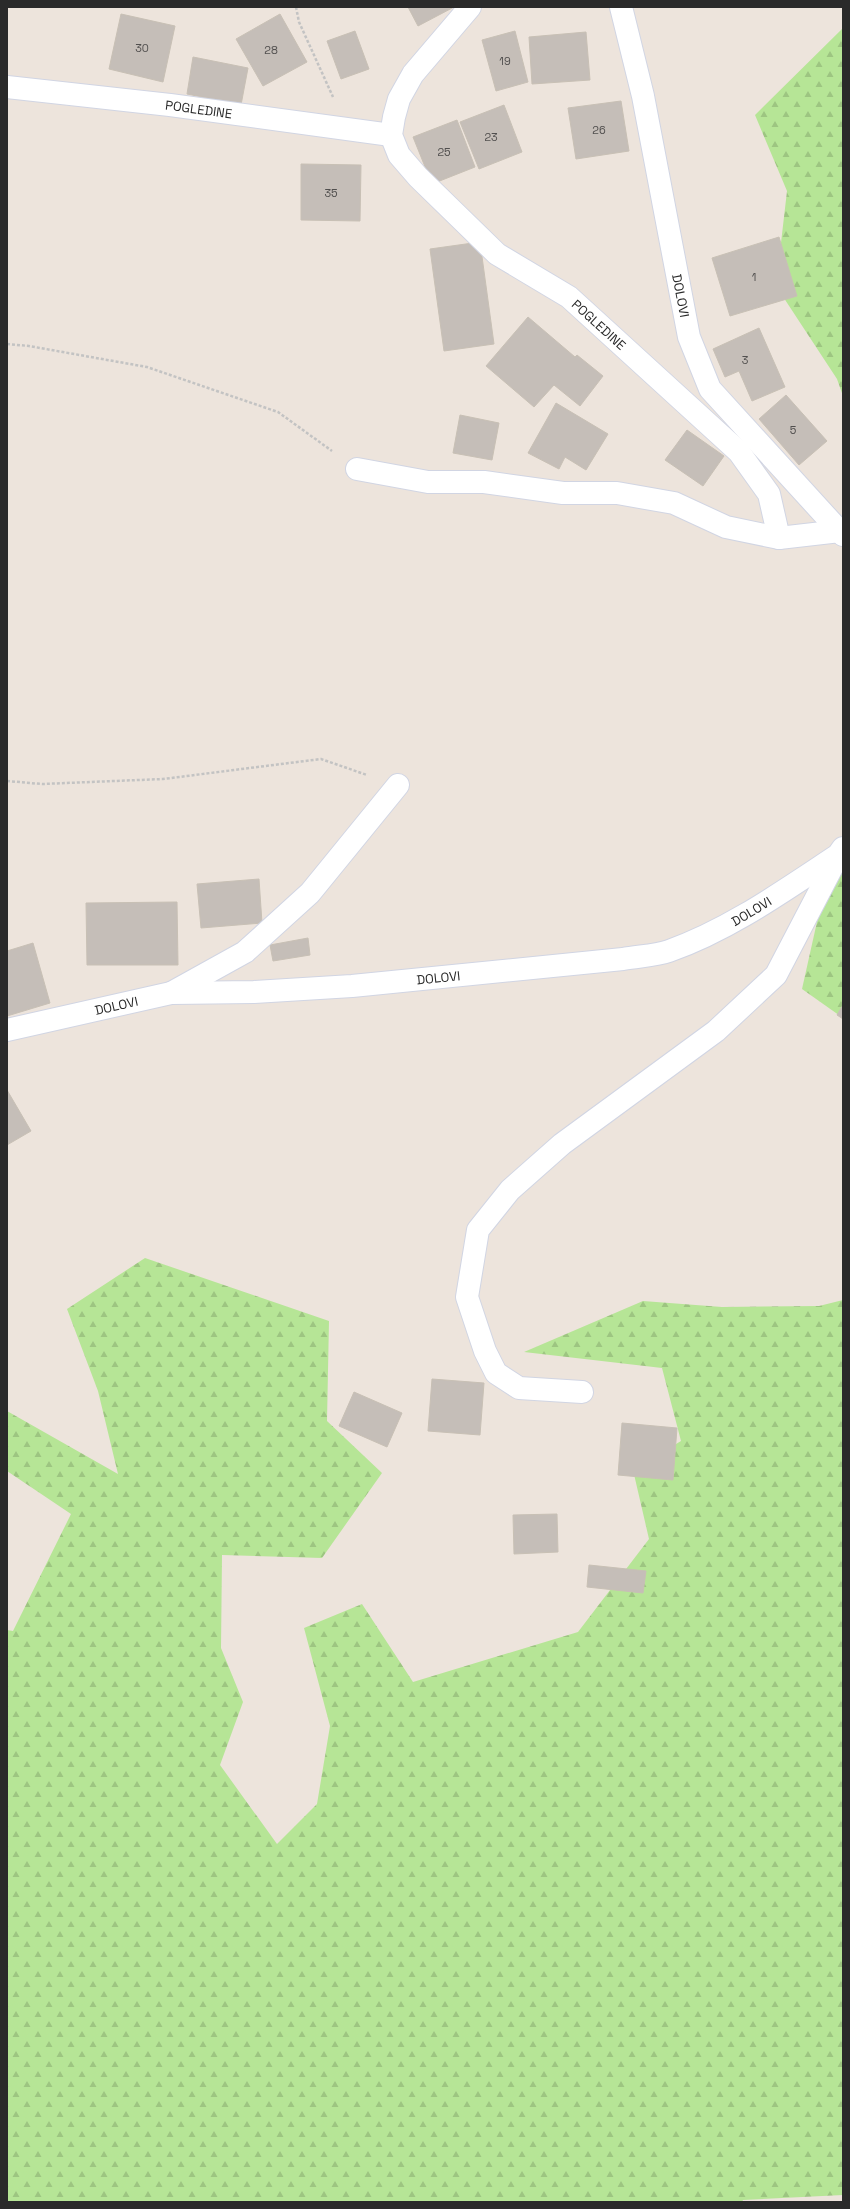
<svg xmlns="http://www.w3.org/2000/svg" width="850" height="2209" font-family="'Space Grotesk',sans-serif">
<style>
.forest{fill:url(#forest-firs)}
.building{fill:#c5beb8;stroke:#c8c0b5}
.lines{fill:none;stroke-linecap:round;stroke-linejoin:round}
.lane-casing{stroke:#d1d5e3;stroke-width:24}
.street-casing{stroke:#d1d5e3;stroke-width:24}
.path{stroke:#c3c3c3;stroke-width:2.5;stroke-dasharray:3 2;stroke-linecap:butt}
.lane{stroke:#fff;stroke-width:22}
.street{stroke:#fff;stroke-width:22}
.labels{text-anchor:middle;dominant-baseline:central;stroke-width:4;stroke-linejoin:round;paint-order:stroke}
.number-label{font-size:11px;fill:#514f4e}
.street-label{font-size:13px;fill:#2a2a2a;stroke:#fff}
</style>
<defs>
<pattern id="forest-firs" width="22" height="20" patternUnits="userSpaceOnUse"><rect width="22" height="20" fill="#b6e596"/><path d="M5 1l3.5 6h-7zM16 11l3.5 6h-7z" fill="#9dc581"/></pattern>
</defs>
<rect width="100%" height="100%" fill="#ede4dc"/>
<g class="forest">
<polygon points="843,28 843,396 837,379 776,286 787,191 755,115"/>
<polygon points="843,864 843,1018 802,989 825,886"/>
<polygon points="145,1258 329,1321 327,1421 382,1473 322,1558 222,1555 221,1648 243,1702 220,1765 277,1844 317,1804 330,1726 304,1628 362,1604 413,1682 578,1632 649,1539 633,1470 681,1441 662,1368 524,1352 643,1301 722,1307 819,1306 843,1300 843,2195 743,2200 742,2202 7,2202 7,1630 13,1631 71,1514 7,1471 7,1411 118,1474 98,1391 67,1309"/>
</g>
<g class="building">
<polygon points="408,7 454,7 418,26"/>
<polygon points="121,14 175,26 163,82 109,69"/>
<polygon points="280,14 307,62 263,86 236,39"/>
<polygon points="355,31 369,69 341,79 327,41"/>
<polygon points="515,31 528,82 496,91 482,40"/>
<polygon points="586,32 590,80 532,84 529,37"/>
<polygon points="193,57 248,68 241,105 187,94"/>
<polygon points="621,101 629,151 576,159 568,108"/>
<polygon points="504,105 522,152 479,169 460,122"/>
<polygon points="457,120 475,167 432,184 413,137"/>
<polygon points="301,164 361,165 360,221 301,220"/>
<polygon points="779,237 797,296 730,316 712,258"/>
<polygon points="480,242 494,344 444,351 430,249"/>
<polygon points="528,317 575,357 577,355 603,376 580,406 554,385 534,407 486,366"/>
<polygon points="759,328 785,387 752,401 739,371 725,377 713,349"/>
<polygon points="786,395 827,441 799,465 759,419"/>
<polygon points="556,403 608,434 586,470 565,457 559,469 528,453"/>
<polygon points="460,415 499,423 492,460 453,453"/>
<polygon points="687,430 724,456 703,486 665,460"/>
<polygon points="259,879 262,923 201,928 197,884"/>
<polygon points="177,902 178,965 87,965 86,903"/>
<polygon points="308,938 310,955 273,961 270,945"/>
<polygon points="33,943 50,1003 7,1016 7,951"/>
<polygon points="843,1005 843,1019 837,1015"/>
<polygon points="7,1090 31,1131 7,1145"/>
<polygon points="432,1379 484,1383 480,1435 428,1431"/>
<polygon points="354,1392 402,1413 387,1447 339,1426"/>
<polygon points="622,1423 677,1428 673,1480 618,1475"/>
<polygon points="557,1514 558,1552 514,1554 513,1515"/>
<polygon points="589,1565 646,1571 643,1593 587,1587"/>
</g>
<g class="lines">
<g class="lane-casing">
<polyline id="lane" points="171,993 245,952 310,893 398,785"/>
</g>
<g class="street-casing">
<g id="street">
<path id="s1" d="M470 7 413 74 399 99 394 117 391 135 399 155 418 177 497 254 569 297 739 452 769 494 779 538"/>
<path id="s2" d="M621 7 643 96 689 337 710 389 843 535"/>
<path id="s3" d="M7 87 170 105 391 135"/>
<polyline points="357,469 428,482 484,482 563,493 617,493 674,503 726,527 779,538 840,531"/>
<path id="s4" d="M7 1030 171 993 254 992 352 986 623 959C638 956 655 956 669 951 729 930 785 890 838 855L843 848"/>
<polyline points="582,1392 519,1388 496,1373 485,1351 467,1297 478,1230 510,1190 562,1144 716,1031 776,975 838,856"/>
</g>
</g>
<g class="path">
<polyline points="296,7 299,22 333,97"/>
<polyline points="7,344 29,346 147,367 278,412 332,451"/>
<polyline points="7,781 42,784 163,779 321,759 367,775"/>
</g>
<use href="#lane" class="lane"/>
<use href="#street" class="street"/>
</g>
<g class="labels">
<g class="number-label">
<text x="142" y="48">30</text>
<text x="271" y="50">28</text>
<text x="505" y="61">19</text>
<text x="599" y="130">26</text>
<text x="491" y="137">23</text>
<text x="444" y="152">25</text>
<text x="331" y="193">35</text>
<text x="754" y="277">1</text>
<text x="745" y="360">3</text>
<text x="793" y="430">5</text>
</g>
<g class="street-label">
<text stroke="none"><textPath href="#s3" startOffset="193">POGLEDINE</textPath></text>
<text stroke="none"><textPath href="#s2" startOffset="295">DOLOVI</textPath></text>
<text stroke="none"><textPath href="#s1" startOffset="439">POGLEDINE</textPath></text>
<text stroke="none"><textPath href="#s4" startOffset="760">DOLOVI</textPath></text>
<text stroke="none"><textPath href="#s4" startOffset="436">DOLOVI</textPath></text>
<text stroke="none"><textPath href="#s4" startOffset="112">DOLOVI</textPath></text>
</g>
</g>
<rect width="850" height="2209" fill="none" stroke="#2a2a2a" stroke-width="16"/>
</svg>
